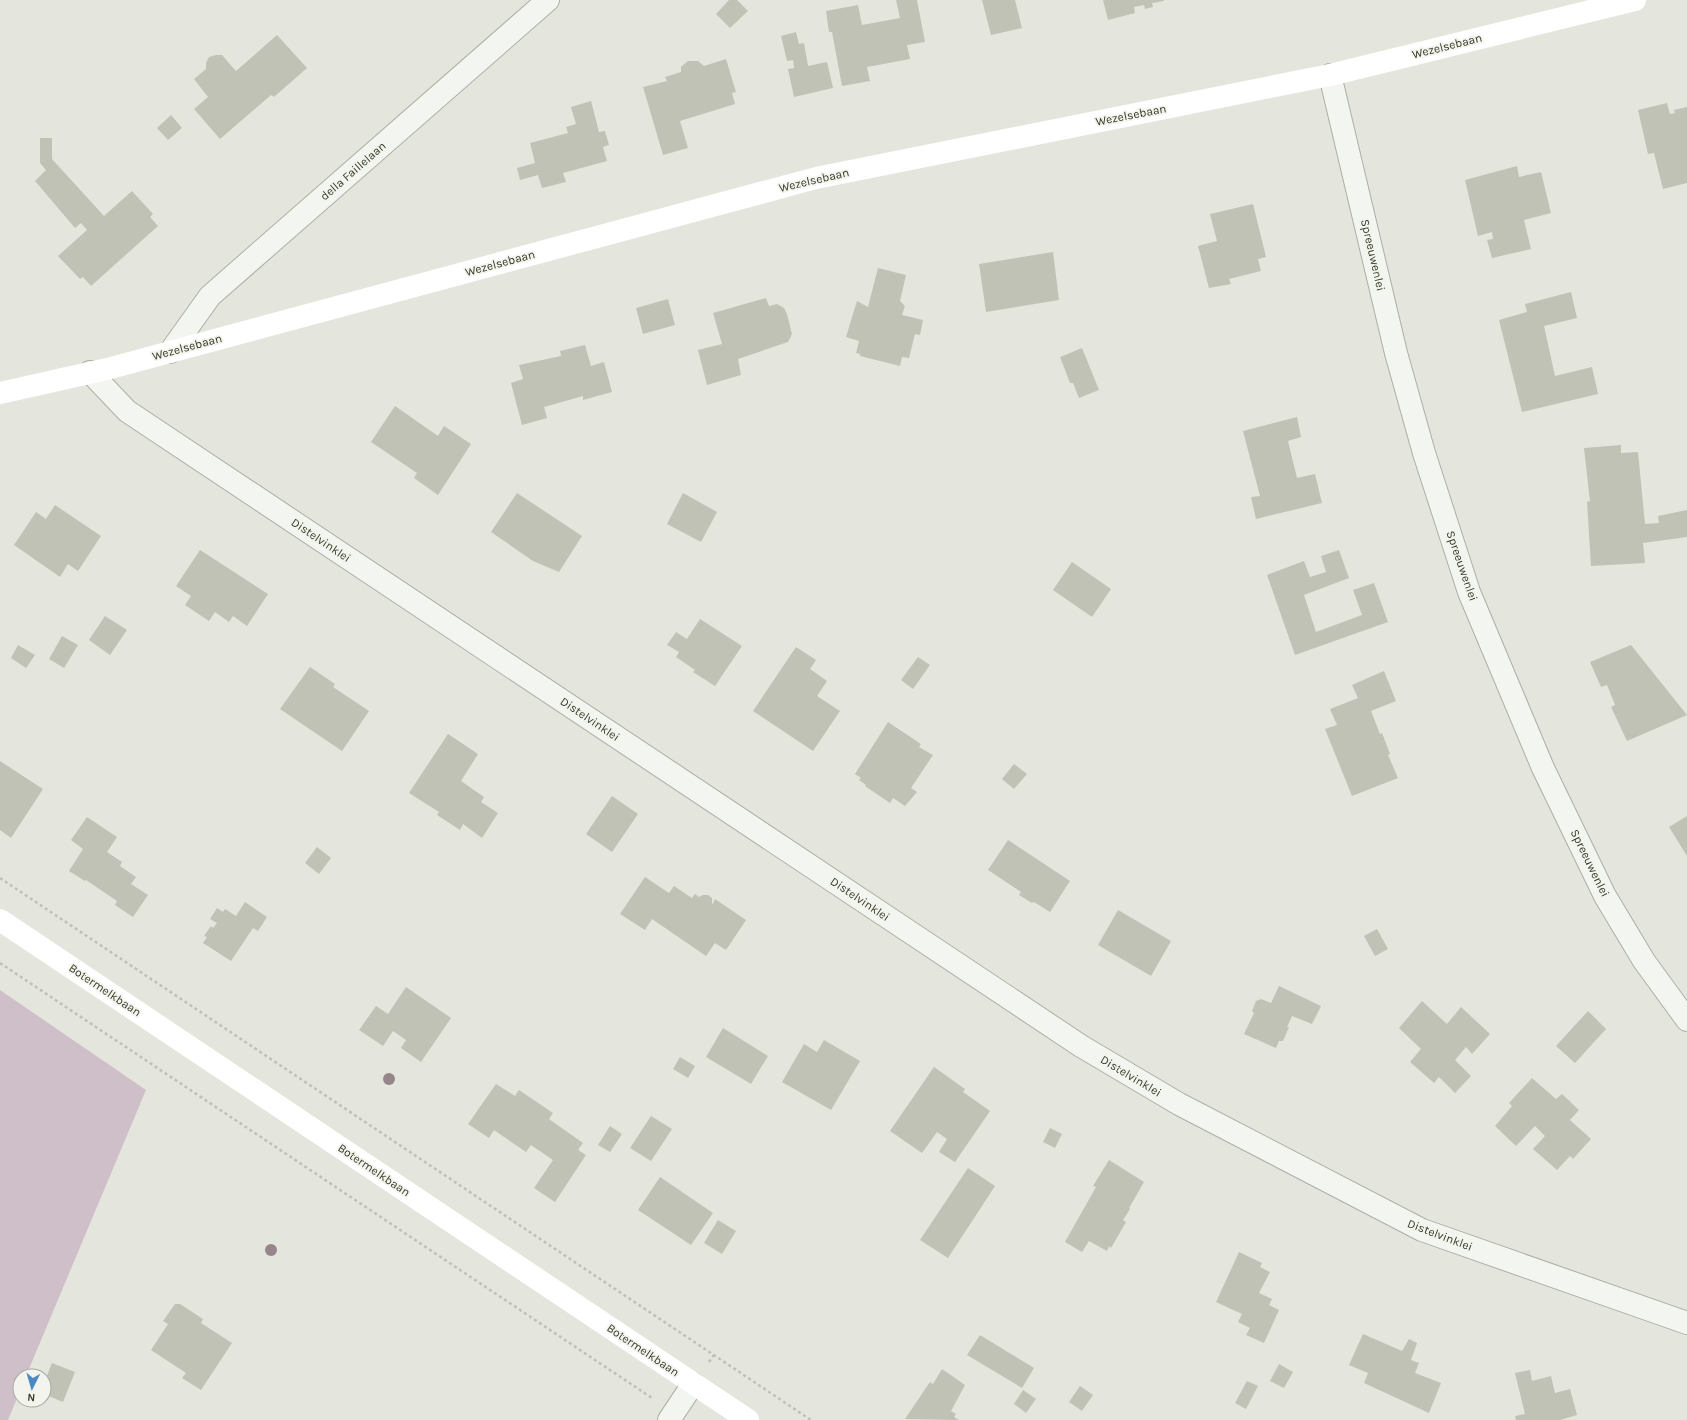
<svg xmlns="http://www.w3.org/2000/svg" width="1687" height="1420" font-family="Karla,sans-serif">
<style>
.green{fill:#cfbfc9}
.building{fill:#bfc2b5}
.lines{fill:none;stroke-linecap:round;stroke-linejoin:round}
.street-casing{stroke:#acafa3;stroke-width:24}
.path{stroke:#bec1b8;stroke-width:2.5;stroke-dasharray:3 3;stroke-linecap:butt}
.street{stroke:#f3f5f0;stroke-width:22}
.secondary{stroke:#fff;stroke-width:22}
.tree{fill:#96868b}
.labels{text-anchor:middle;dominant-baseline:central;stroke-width:3.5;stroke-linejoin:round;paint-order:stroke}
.street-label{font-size:12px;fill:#363b28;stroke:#f2f4ed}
</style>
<rect width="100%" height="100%" fill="#e4e6dd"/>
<polygon class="green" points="0,990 146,1090 26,1376 20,1376 20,1391 8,1420 0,1420"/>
<g class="building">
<polygon points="729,0 737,0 748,11 730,28 716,14"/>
<polygon points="896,0 917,0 925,42 907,45 910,59 867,67 870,81 842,86 832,32 829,32 826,11 858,5 862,25 900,18"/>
<polygon points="982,0 1015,0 1022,28 991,35"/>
<polygon points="1103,0 1164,0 1164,1 1152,3 1153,7 1145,9 1144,5 1134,7 1135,13 1108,20"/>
<polygon points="796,32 799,44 804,43 808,66 827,62 833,88 794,97 788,69 794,68 793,60 787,61 781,36"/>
<polygon points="277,35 307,68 274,97 271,95 220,139 194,109 208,97 194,79 206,69 206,63 209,57 216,55 222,55 236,71"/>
<polygon points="726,59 736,92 732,93 735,104 680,121 688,148 663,155 643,87 667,81 665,77 681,72 681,67 688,61 698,61 704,66"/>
<polygon points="591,101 599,132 605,131 609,145 603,147 607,161 563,173 566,182 542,188 538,175 520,180 517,168 535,163 530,143 568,133 566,127 576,124 571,107"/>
<polygon points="1667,103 1670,114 1675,113 1674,110 1687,107 1687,183 1663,189 1654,153 1648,154 1638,110"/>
<polygon points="171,115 182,128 168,140 157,128"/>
<polygon points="40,138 52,138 52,159 104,216 132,191 153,214 150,217 158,226 91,286 83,277 80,279 58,256 87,230 81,223 75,228 35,181 46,170 40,163"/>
<polygon points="1517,166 1519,177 1541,172 1551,213 1524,220 1531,249 1492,258 1487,240 1493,239 1492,232 1478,236 1465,180"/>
<polygon points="1253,204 1266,257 1258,259 1261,271 1229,279 1231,284 1209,288 1198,246 1217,241 1210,214"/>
<polygon points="1053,252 1059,300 986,312 979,264"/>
<polygon points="878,268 906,275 900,301 905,306 902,315 923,320 920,335 915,334 909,358 902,357 900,366 860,356 860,354 856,353 859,341 846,337 857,301 868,307"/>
<polygon points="1571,292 1577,318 1544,326 1555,376 1592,367 1598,394 1522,412 1499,320 1527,312 1525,304"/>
<polygon points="766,298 769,306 777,304 784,308 787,314 792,334 788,342 738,359 741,375 707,385 698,350 722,344 713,313"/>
<polygon points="668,299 675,325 643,334 636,308"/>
<polygon points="585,345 591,366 604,362 612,392 583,400 583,396 544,407 547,418 522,425 511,383 523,379 519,365 561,356 560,351"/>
<polygon points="1082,348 1099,390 1079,398 1073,383 1070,383 1060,357"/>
<polygon points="395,406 438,436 444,426 471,444 438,495 414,478 417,473 371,442"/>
<polygon points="1297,417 1301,437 1288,441 1297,478 1315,474 1322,503 1256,519 1251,497 1260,496 1243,431"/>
<polygon points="1621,445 1621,453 1638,452 1645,524 1659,523 1658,516 1687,510 1687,537 1643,543 1645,563 1591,566 1587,501 1590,502 1584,448"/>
<polygon points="517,493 582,536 559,572 533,561 491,532"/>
<polygon points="683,493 717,512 701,542 667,524"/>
<polygon points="55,505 101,536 78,571 68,564 60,577 14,545 36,512 46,519"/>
<polygon points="200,550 268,594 247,626 233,616 229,622 215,612 209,621 185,605 191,596 176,586"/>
<polygon points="1339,550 1349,578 1304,595 1316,632 1362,615 1353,590 1374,583 1388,622 1295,655 1267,575 1304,561 1310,577 1326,572 1321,556"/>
<polygon points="1072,562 1111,589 1092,617 1053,590"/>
<polygon points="105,616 127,630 110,655 89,640"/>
<polygon points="700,619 742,646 715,686 693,672 695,670 676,657 679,652 667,645 676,632 687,639"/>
<polygon points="62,636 78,645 64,668 49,659"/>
<polygon points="18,645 35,655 26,668 11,658"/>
<polygon points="1631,645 1687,715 1627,741 1611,707 1615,705 1607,685 1601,687 1590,662"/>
<polygon points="796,647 816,660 810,669 827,681 817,696 840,711 813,751 753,711"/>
<polygon points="918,657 930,665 913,689 901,680"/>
<polygon points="310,667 335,684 333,687 369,711 342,751 280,709"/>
<polygon points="1384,671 1396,701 1371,711 1380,734 1382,733 1390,754 1388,755 1398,778 1352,796 1325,729 1337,725 1330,709 1358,698 1352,685"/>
<polygon points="888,722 921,744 919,747 933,755 911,788 917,792 905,806 893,798 890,803 865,786 866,785 859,780 861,778 855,774"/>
<polygon points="448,734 478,754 461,781 484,797 481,802 498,813 482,838 463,824 460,830 437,815 439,812 409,793"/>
<polygon points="0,761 43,789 11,838 0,830"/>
<polygon points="1014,764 1027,774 1014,789 1002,779"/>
<polygon points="612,796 638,814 612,852 586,834"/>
<polygon points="1687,816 1687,856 1669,827"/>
<polygon points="87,817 117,837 107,852 122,862 120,866 136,877 131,884 148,895 133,917 115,905 117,901 86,880 85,881 69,871 83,849 71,840"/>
<polygon points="1008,840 1070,881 1050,912 1034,902 1032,903 1019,895 1021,892 988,870"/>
<polygon points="317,847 331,858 319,874 305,863"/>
<polygon points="645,877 669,893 674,886 692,898 695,894 699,897 703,895 708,895 712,898 712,905 715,899 746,920 726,950 715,943 706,956 652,919 645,930 620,914"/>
<polygon points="245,902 267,917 258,931 253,928 231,961 203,943 207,937 204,936 211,926 213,928 217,923 210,919 217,908 223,912 225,909 236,916"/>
<polygon points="1118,910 1171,941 1151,976 1098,945"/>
<polygon points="1377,929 1388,949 1375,956 1364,936"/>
<polygon points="1279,986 1321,1006 1312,1024 1292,1016 1287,1027 1289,1027 1283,1041 1279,1041 1276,1048 1244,1034 1254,1013 1252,1011 1256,1001 1261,999 1271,1003"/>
<polygon points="406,987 451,1018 421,1062 401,1048 406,1040 393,1031 383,1046 359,1030 376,1006 388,1014"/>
<polygon points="1422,1001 1447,1024 1461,1007 1490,1034 1472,1054 1466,1047 1455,1060 1471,1076 1455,1093 1439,1077 1434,1083 1410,1062 1421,1049 1399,1028"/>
<polygon points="1588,1011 1606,1029 1575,1063 1556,1046"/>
<polygon points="723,1028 768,1056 751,1084 706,1057"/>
<polygon points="824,1040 860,1061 831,1110 782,1082 804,1044 817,1052"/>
<polygon points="680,1057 695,1066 688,1078 673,1069"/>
<polygon points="934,1067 965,1089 963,1092 990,1111 955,1162 939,1152 947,1139 937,1132 922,1153 890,1131"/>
<polygon points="1532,1078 1556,1099 1562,1094 1579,1110 1570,1120 1591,1139 1573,1159 1570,1156 1557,1170 1533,1149 1545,1136 1535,1126 1516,1146 1495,1126 1512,1106 1509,1103"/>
<polygon points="496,1084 515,1096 519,1090 553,1113 549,1119 583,1143 578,1150 586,1155 555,1202 534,1188 553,1160 531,1145 526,1152 494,1130 489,1138 468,1124"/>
<polygon points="651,1116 672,1129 651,1161 630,1148"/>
<polygon points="610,1126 622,1134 610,1152 598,1145"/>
<polygon points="1050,1128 1062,1134 1055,1148 1043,1142"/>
<polygon points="1109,1160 1144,1182 1129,1208 1130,1209 1123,1220 1126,1222 1111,1248 1109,1246 1107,1251 1089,1241 1082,1252 1065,1242 1096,1187 1093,1186"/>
<polygon points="968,1168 995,1186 948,1258 920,1240"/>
<polygon points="660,1177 713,1213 691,1245 638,1210"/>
<polygon points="718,1220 736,1231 722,1254 704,1243"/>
<polygon points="1239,1252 1262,1263 1260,1267 1270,1272 1259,1293 1272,1299 1269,1305 1279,1310 1264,1343 1246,1335 1250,1328 1238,1322 1242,1314 1216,1302"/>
<polygon points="175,1304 180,1304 203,1319 201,1323 232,1343 201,1390 182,1378 186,1373 151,1350 168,1324 163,1321"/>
<polygon points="1363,1334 1402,1351 1409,1339 1417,1343 1411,1360 1419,1363 1415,1373 1441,1383 1429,1413 1364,1383 1368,1373 1349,1365"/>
<polygon points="980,1335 1034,1368 1022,1388 967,1355"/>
<polygon points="52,1363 75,1372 63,1402 44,1394 44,1383"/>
<polygon points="1279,1364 1293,1372 1284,1388 1270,1381"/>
<polygon points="942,1369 965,1385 951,1411 956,1414 954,1417 959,1420 905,1419 930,1382 933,1384"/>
<polygon points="1530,1370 1532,1381 1551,1376 1555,1393 1570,1389 1577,1415 1560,1420 1516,1420 1515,1416 1525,1414 1515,1373"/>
<polygon points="1247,1381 1258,1386 1246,1409 1235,1403"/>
<polygon points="1080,1386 1093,1395 1082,1411 1069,1402"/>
<polygon points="1023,1390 1036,1399 1026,1413 1014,1404"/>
</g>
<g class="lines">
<g class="street-casing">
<g id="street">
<polyline points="1330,75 1396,353 1424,453 1469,592 1543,768 1605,896 1644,961 1687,1020"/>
<polyline points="170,352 210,296 548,0"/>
<polyline points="90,372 127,411 1081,1046 1179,1104 1422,1230 1687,1323"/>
<polyline points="669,1420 693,1384"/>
</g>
</g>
<g class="path">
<polyline points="0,878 811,1420"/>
<polyline points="0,963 652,1398"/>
<polyline points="709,1362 714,1355"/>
</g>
<use href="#street" class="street"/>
<g class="secondary">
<polyline points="0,393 107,369 816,178 1330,75 1635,0"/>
<polyline points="0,920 748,1420"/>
</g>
</g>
<g class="tree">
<circle cx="389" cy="1079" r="6"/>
<circle cx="271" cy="1250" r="6"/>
</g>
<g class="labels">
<g class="street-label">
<text transform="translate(1447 46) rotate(-14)">Wezelsebaan</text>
<text transform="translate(1131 115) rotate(-11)">Wezelsebaan</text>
<text transform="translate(353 171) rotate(-41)">della Faillelaan</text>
<text transform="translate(814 180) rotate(-13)">Wezelsebaan</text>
<text transform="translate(1373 255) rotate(77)">Spreeuwenlei</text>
<text transform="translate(500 263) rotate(-15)">Wezelsebaan</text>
<text transform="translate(187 347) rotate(-15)">Wezelsebaan</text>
<text transform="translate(321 540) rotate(34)">Distelvinklei</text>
<text transform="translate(1462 566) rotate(71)">Spreeuwenlei</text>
<text transform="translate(590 719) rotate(34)">Distelvinklei</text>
<text transform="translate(1590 863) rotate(64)">Spreeuwenlei</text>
<text transform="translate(860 899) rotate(34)">Distelvinklei</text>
<text transform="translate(105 990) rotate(34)">Botermelkbaan</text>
<text transform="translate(1131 1076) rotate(31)">Distelvinklei</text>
<text transform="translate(374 1170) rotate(34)">Botermelkbaan</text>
<text transform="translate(1440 1235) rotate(21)">Distelvinklei</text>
<text transform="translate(643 1350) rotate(34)">Botermelkbaan</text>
</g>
</g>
<g transform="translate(32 1388) rotate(185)"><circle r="19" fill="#f2f4ed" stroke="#a7aa9e"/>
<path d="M0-3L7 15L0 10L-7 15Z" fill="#4b89c2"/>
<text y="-6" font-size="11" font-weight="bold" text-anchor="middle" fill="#363b28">N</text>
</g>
</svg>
